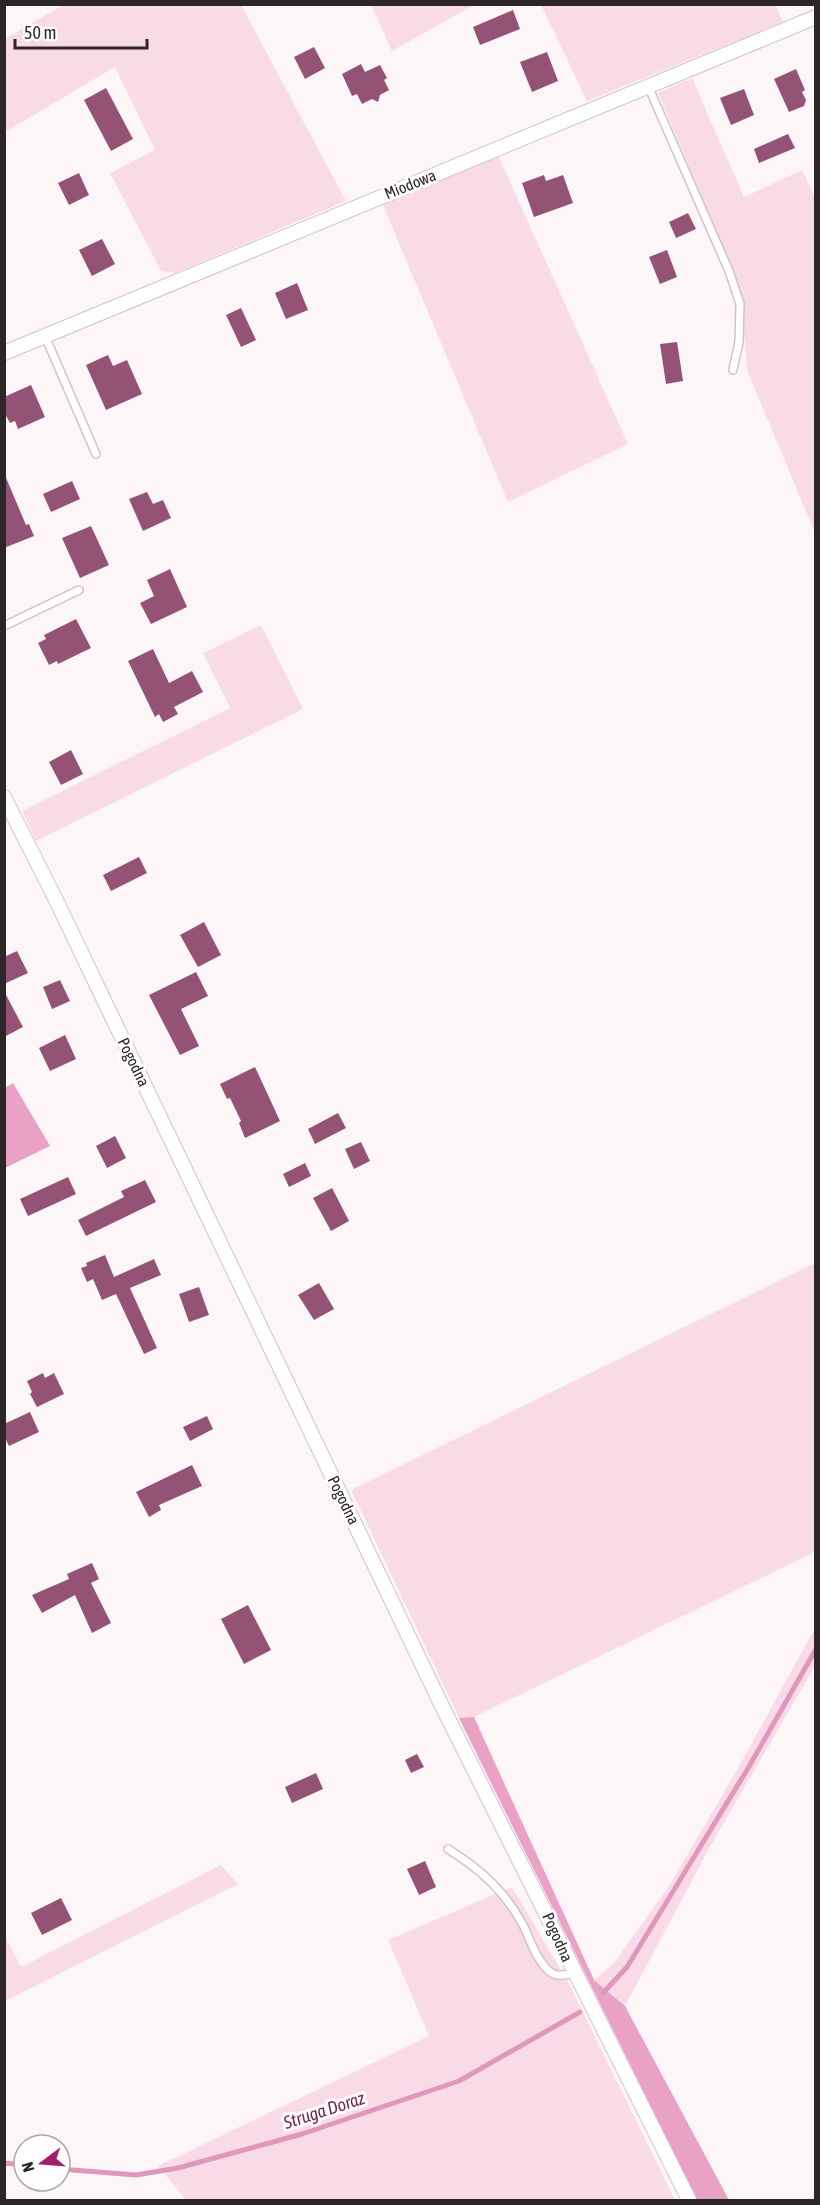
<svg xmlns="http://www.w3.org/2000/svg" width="820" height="2205" font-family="'Asap Condensed',sans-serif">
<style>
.green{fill:#f9dbe8}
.forest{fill:#e9a1c4}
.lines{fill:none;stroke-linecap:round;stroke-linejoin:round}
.stream{stroke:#df98ba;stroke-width:5}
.building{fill:#945374}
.lane-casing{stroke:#d2c1c8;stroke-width:10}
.street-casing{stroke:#d2c1c8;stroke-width:16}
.lane{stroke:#fff;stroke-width:7}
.street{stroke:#fff;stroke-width:14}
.labels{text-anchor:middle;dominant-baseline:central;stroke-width:6;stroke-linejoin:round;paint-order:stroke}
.street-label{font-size:16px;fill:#2d2629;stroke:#fff}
.water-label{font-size:18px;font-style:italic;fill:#782554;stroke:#fff}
</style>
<rect width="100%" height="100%" fill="#fdf6f9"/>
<g class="green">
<polygon points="63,5 241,5 346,201 175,273 161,271 110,173 155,150 115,67 5,132 5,39"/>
<polygon points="371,5 474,5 392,51"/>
<polygon points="541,5 775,5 783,22 587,101"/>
<polygon points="692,78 744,197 802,170 814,196 815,196 815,533 747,370 741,295 716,230 658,93"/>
<polygon points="498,155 628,444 508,502 382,203"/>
<polygon points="261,625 303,709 36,841 22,811 230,708 203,653"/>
<polygon points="815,1263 815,1552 474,1717 459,1718 351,1490"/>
<polygon points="815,1628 815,1666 711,1845 625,2006 594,1980 614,1963 669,1886 737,1770"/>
<polygon points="221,1865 238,1884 5,2001 5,1936 21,1967"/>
<polygon points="512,1887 570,1986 675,2200 186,2200 158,2166 429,2036 388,1940"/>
</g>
<g class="forest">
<polygon points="13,1083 50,1146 5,1168 5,1088"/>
<polygon points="474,1717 594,1980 625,2006 729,2200 697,2200 459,1718"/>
</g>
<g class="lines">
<g class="stream">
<polyline points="603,1993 627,1967 747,1770 816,1649"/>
<polyline points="4,2163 24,2165"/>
<polyline points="60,2169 136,2175 178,2168 302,2134 459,2081 580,2012"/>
</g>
</g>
<g class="building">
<polygon points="513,10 520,29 480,45 473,27"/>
<polygon points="314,47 325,68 305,79 294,57"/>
<polygon points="547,52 558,81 532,92 520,62"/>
<polygon points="361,64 365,72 380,65 387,78 384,80 389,90 380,95 378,102 372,99 362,104 357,94 352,96 342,74"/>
<polygon points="796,69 805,90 802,92 806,100 804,106 789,112 774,79"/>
<polygon points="106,88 133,139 111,151 84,100"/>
<polygon points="744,89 754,115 731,125 720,98"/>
<polygon points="788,134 795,148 759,163 754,149"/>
<polygon points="79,173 89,195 69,205 58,183"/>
<polygon points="544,175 546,181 563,175 573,203 534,217 522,183"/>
<polygon points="688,213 696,229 676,238 669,222"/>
<polygon points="102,239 115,264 92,276 79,250"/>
<polygon points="667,250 677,277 660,284 649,257"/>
<polygon points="297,283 308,310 286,319 275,293"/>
<polygon points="241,308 256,340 241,347 226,315"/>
<polygon points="677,342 683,381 666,384 660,344"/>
<polygon points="108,355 113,366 127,360 142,394 106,410 86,365"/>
<polygon points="31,385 45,417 18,429 15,421 10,423 4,412 4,397"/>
<polygon points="4,473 26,525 29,524 34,536 4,548"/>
<polygon points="72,481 80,499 51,512 43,494"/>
<polygon points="147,492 153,504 163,500 171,518 143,531 129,499"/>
<polygon points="91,526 109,565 80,578 62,538"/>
<polygon points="170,569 187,607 151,624 140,603 154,596 147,580"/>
<polygon points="76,619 91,648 58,664 57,661 49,665 38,643 46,639 44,635"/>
<polygon points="153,649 169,683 192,671 203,692 174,707 178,714 163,722 159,714 155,717 128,661"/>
<polygon points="71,750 83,774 61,785 49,762"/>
<polygon points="139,857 147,873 111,891 103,875"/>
<polygon points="204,922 221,955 198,967 180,935"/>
<polygon points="17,951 28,973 4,984 4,957"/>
<polygon points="196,972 208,996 181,1009 199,1046 180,1055 149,995"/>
<polygon points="60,980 70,1001 52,1009 43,987"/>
<polygon points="4,991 23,1027 4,1037"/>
<polygon points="65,1035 76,1059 50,1071 39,1048"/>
<polygon points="255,1067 280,1121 245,1138 239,1123 241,1121 230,1098 227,1099 220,1084"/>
<polygon points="338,1113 346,1128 315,1144 308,1129"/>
<polygon points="115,1136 126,1158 107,1168 96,1146"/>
<polygon points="361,1142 370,1161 354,1169 345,1149"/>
<polygon points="305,1163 311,1176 289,1187 283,1174"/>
<polygon points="68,1177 76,1194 28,1216 20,1199"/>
<polygon points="145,1180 156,1202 86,1236 78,1220 124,1197 121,1191"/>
<polygon points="332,1188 349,1221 331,1231 313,1198"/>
<polygon points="105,1255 114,1277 154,1259 161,1275 130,1288 157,1348 144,1354 116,1294 102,1300 93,1279 87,1282 81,1268 87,1266 86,1263"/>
<polygon points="319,1283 334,1309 314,1320 298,1295"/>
<polygon points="199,1287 209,1315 189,1322 179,1294"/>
<polygon points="43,1373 45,1378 54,1373 64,1394 37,1407 30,1394 32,1392 27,1381"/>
<polygon points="30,1412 39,1432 9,1446 4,1436 4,1424"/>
<polygon points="207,1416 213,1429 190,1441 183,1427"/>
<polygon points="192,1465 202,1486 159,1505 161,1510 149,1517 136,1492"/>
<polygon points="92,1563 99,1579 91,1583 111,1623 92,1633 75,1595 42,1613 32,1595 69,1579 67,1574"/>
<polygon points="248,1605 271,1650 244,1664 221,1619"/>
<polygon points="417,1754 424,1767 411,1773 405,1760"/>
<polygon points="316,1773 323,1789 292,1803 285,1787"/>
<polygon points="425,1861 436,1887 419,1895 407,1869"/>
<polygon points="61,1898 72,1920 42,1935 31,1913"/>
</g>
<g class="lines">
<g class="lane-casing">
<g id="lane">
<polyline points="648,86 729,271 740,304 739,342 733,370"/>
<polyline points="45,336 96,454"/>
<polyline points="4,626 79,590"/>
<path d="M448 1849C480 1869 505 1891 523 1925 530 1939 536 1959 548 1970 556 1978 564 1975 574 1973"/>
</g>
</g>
<g class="street-casing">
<g id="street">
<polyline points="4,353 816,17"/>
<polyline points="4,797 56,900 441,1704 689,2200"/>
</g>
</g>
<use href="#lane" class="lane"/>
<use href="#street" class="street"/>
</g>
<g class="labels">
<g class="street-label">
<text transform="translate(410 184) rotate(-22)">Miodowa</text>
<text transform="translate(134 1062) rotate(64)">Pogodna</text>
<text transform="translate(344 1500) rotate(64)">Pogodna</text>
<text transform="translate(558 1937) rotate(66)">Pogodna</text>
</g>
<g class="water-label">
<text transform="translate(324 2110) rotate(-18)">Struga Doraz</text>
</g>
</g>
<rect width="820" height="2205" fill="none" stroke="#2d2629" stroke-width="12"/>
<g transform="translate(42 2163) rotate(254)"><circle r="28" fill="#ffffff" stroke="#aba8a9" stroke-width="1.5"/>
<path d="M0-4.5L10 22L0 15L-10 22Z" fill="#a21e6d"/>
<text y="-9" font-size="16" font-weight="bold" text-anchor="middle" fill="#2d2629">N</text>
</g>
<path d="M15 39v9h132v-9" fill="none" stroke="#2d2629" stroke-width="3"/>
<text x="24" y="39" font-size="18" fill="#2d2629" stroke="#ffffff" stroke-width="4.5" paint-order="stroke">50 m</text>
</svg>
